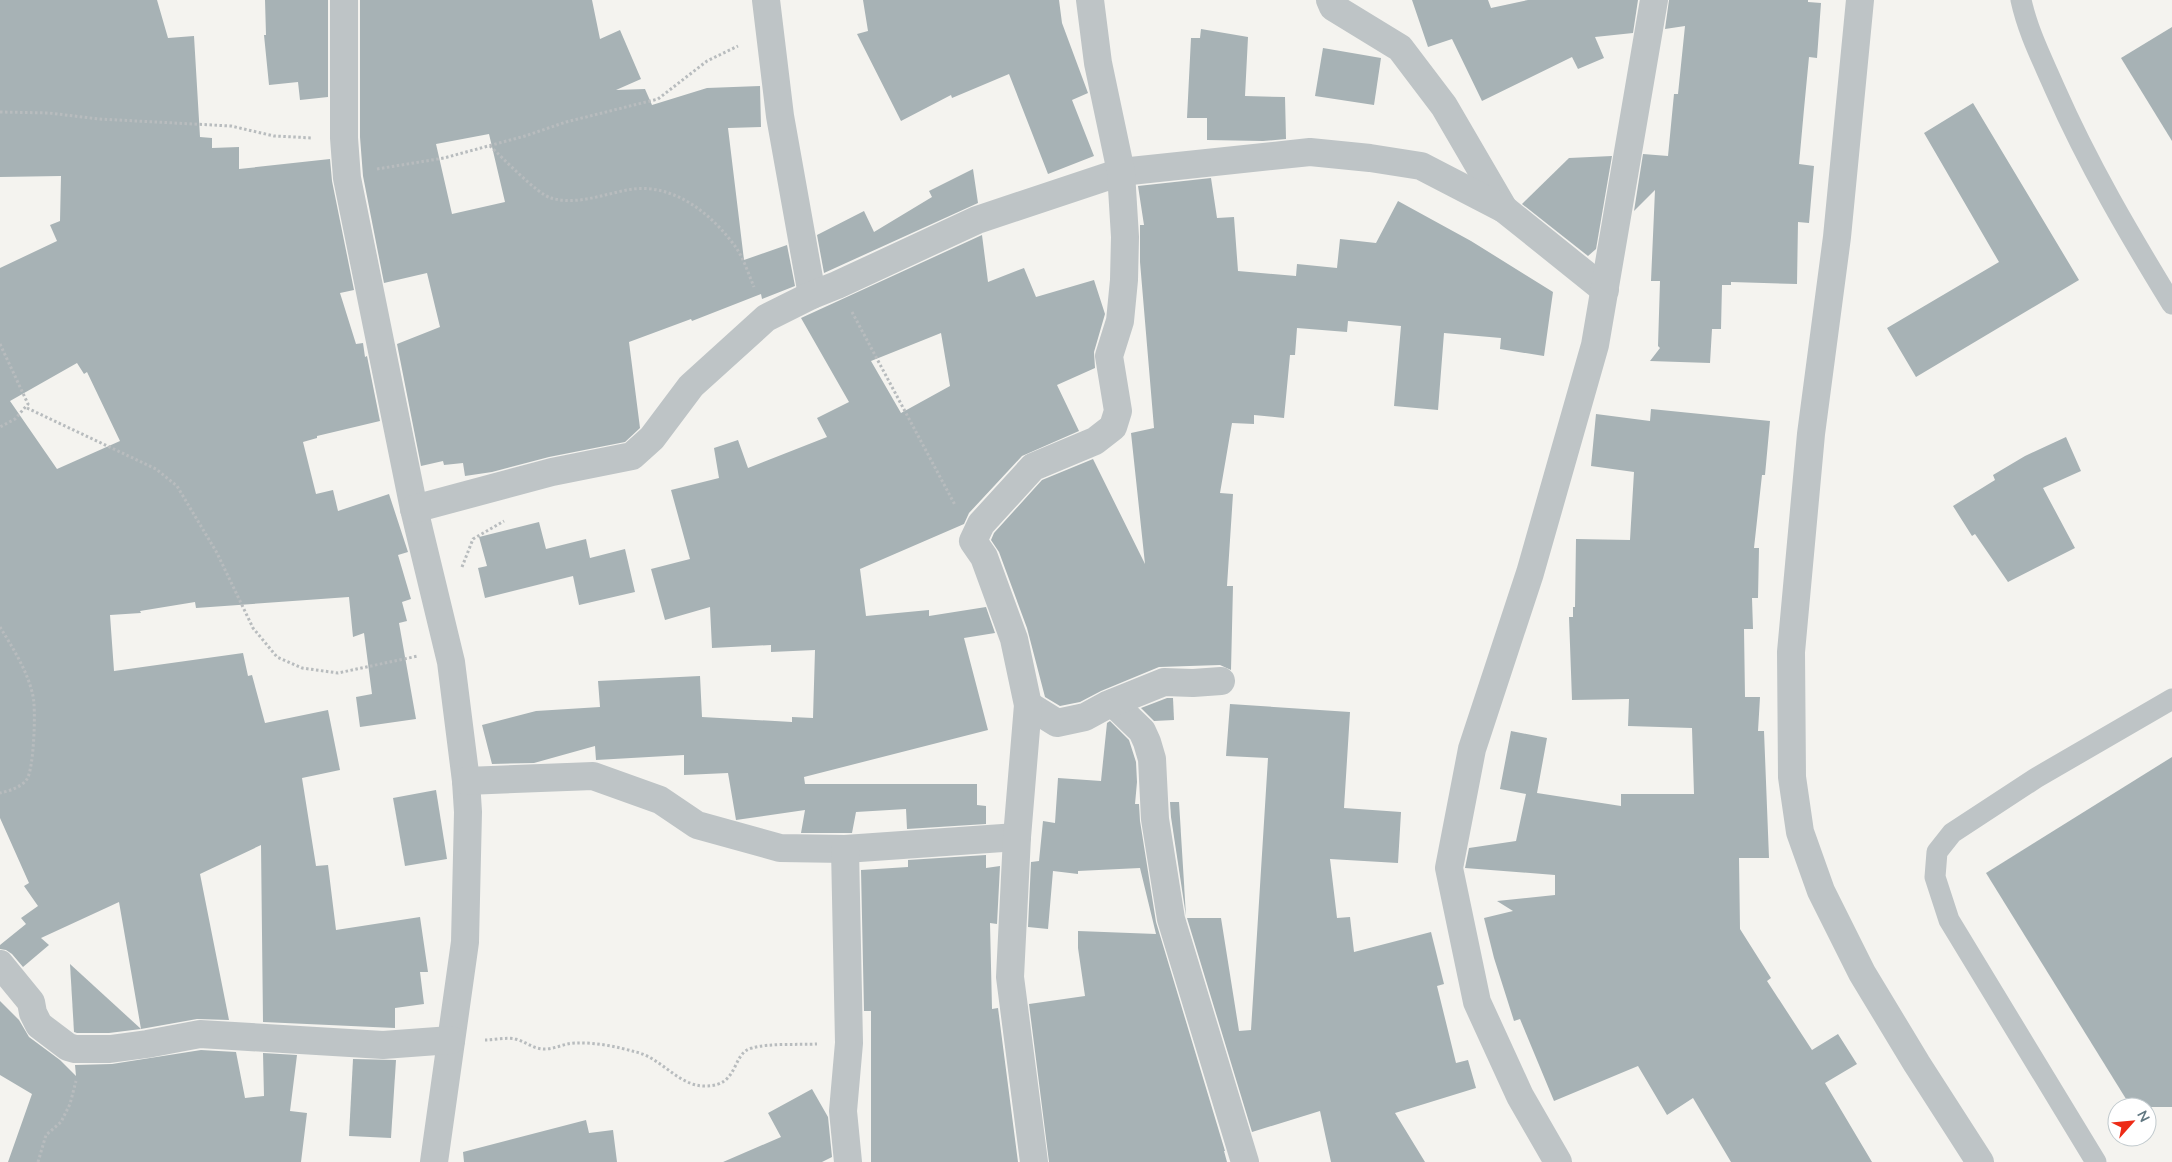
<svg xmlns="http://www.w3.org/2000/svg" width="2172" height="1162" font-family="Mulish,sans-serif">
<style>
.building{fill:#a7b2b5;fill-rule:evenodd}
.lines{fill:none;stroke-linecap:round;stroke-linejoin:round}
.path{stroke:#b8bcbe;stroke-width:3;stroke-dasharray:2.5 2.5;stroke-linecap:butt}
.lane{stroke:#bec4c6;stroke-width:21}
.street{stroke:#bec4c6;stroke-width:28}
</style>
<rect width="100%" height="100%" fill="#f4f3ef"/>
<g class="building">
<path d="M0 0H157L168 38 194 36 200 137 212 138V148L239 147V169L330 159 332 181 354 290 340 293 356 344 363 343 365 357 367 356 380 421 317 436V438L303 442 316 494 333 490 338 511 389 494 408 552 398 555 411 599 402 602 407 621 399 623 416 719 360 727 356 697 372 694 364 633 353 637 349 597 196 608 195 602 140 611 141 613 110 615 114 671 243 653 248 676 252 675 265 723 328 710 340 770 302 778 316 866 328 865 336 930 420 917 428 972H420L424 1004 395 1008V1028L263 1022 261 845 200 874 229 1020 197 1019 141 1029 119 902 41 938 49 945 23 967 12 954 6 950 0 949V945L26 924 21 918 38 906 24 886 29 883 0 818V268L57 241 50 225 60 221 61 176 0 177ZM77 363 84 374 87 372 120 441 57 469 10 401Z"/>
<polygon points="265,0 328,0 328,97 300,100 298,82 269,85 264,35 266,35"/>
<path d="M360 0H592L600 39 620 30 641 79 616 90 645 89 652 105 707 88 760 86 761 127 728 128 744 260 787 245 795 286 762 299 761 294 692 321 691 319 629 342 640 428 625 442 549 457 492 472 465 476 463 463 444 465 443 461 421 466 397 344 440 327 427 273 384 283 363 176 360 137ZM489 134 505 202 452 214 436 144Z"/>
<polygon points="863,0 1059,0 1062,23 1088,93 1072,100 1094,156 1048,174 1009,74 952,98 951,95 901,121 857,34 868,31"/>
<polygon points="1412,0 1488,0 1491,8 1528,0 1638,0 1633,33 1595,37 1604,58 1578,69 1572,57 1482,101 1452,39 1428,47"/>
<polygon points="1669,0 1808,0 1808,2 1821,3 1817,58 1809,57 1804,109 1799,164 1814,166 1809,223 1798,222 1797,284 1731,282 1731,285 1722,285 1721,329 1712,329 1710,363 1650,361 1660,348 1658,346 1660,281 1651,281 1655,190 1634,211 1643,154 1668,156 1674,94 1678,94 1685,26 1665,29"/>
<polygon points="2172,27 2172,141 2121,58"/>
<polygon points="1201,29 1248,37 1245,96 1285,97 1286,139 1263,141 1207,140 1207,118 1187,118 1191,38 1200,38"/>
<polygon points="1323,48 1381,58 1374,105 1315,96"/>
<polygon points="1973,103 2079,280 1916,377 1887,328 1999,262 1924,133"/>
<polygon points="1612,156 1596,249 1588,256 1522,204 1569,158"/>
<polygon points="973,169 978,203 824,273 817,235 864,211 874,232 932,197 929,191"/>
<polygon points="1211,178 1217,218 1234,217 1238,271 1296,276 1297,264 1337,268 1340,239 1376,243 1398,201 1471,241 1553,292 1544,356 1500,349 1501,338 1444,333 1438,410 1394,406 1401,326 1348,321 1347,332 1297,328 1295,355 1290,355 1284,418 1254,415 1254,424 1232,423 1220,493 1233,494 1227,586 1233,586 1231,670 1220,665 1159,667 1101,691 1080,702 1060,706 1045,697 1027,628 999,552 991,540 994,533 1042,480 1093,459 1145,564 1131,433 1154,428 1140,262 1140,225 1144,225 1138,186"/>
<path d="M982 235 988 282 1024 268 1036 297 1094 280 1105 314 1094 352 1095 368 1057 385 1079 431 1022 456 969 513 964 524 860 569 866 616 929 610V616L986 607 995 633 964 638 988 730 804 777 805 784H977V805L986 806V824L907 829 906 809 856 812 852 833H801L805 810 736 820 728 773 684 775V755L596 760 595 746 534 763 492 764 482 725 536 711 600 707 598 681 700 676 702 717 792 722V717L813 718 815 650 771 652V645L712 648 710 607 665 620 651 569 690 559 671 490 719 478 714 448 738 440 748 468 827 437 817 418 849 402 801 318ZM941 333 950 386 901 413 871 361Z"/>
<polygon points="1651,409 1770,421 1765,475 1762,475 1754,548 1759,548 1758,598 1752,598 1753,629 1744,629 1745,697 1760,697 1758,731 1764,731 1769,858 1739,858 1740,929 1771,978 1767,981 1812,1050 1838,1034 1857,1064 1825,1083 1872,1162 1731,1162 1693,1098 1667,1115 1638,1066 1554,1101 1520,1019 1514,1021 1494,958 1484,918 1513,911 1497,901 1555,895 1555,875 1465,868 1469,848 1516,841 1526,794 1500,789 1511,731 1547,738 1537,793 1621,806 1621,794 1694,794 1692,728 1628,726 1629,699 1572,700 1569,617 1573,617 1573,607 1575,607 1576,539 1630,540 1634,472 1591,466 1596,414 1650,421"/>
<polygon points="2066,437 2081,471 2043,488 2075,548 2008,582 1975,534 1972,536 1953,506 1995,480 1993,475 2025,456"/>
<polygon points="539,522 546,549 586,539 590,558 625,549 635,592 579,605 573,576 485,598 478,568 487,566 479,537"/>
<polygon points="1167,698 1173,698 1174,720 1154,721 1141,708"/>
<polygon points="1230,704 1350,712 1344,808 1401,812 1398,863 1330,859 1337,918 1350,917 1354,952 1431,932 1444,984 1437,986 1456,1063 1468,1060 1476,1088 1395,1113 1425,1162 1331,1162 1320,1111 1252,1132 1187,918 1221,918 1239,1031 1251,1030 1268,758 1226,756"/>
<polygon points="1110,721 1129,740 1136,762 1137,782 1135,804 1139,804 1140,821 1156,922 1225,1151 1224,1151 1227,1162 1049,1162 1029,1004 1085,996 1078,948 1078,931 1156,934 1140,868 1078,871 1078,874 1053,871 1048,929 1028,927 1031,862 1039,861 1043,821 1055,823 1058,778 1101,781 1107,723"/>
<polygon points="2172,757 2172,1107 2131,1107 1986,873"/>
<polygon points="436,790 447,859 405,866 393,798"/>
<polygon points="1170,802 1179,802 1186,916 1171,817"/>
<polygon points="986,855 986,868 1000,866 997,924 990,923 992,1009 998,1008 1018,1162 871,1162 871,1011 864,1011 861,870 908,867 908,860"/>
<polygon points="70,964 141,1029 109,1033 77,1033 74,1032"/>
<polygon points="0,1001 19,1020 29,1037 60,1060 76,1076 75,1065 112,1064 201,1050 236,1052 245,1098 264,1096 263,1053 297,1055 290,1111 307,1113 301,1162 8,1162 32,1094 0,1075"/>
<polygon points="353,1059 396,1060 391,1138 349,1136"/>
<polygon points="812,1089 828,1117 832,1157 822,1162 723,1162 781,1137 768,1113"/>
<polygon points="586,1120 589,1133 613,1130 617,1162 464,1162 463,1152"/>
</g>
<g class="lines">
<g class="path">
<polyline points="0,112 49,113 99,119 231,126 274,136 313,138"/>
<path d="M490 146C502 157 537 194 551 198 578 206 606 193 633 189 676 184 714 216 737 249 744 260 749 275 754 287"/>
<polyline points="377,169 444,158 525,136 566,122 658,99 707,61 738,46"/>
<polyline points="852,312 955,505"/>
<polyline points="0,344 28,404 15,419 0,427"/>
<polyline points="27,408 156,469 177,486 217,553 253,628 277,657 302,668 338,673 418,656"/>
<polyline points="462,567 473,539 504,521"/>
<path d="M0 627C13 648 28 672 33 696 36 709 34 768 27 779 22 787 9 791 0 793"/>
<path d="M485 1040C494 1040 506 1037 515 1039 526 1041 533 1050 547 1049 557 1048 566 1043 576 1043 595 1042 618 1047 636 1052 662 1058 679 1087 706 1086 740 1086 731 1053 752 1048 769 1043 799 1045 817 1044"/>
<polyline points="38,1162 46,1135 61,1122 70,1104 76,1081"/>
</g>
<g class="lane">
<path d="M2021 0C2028 32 2042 59 2055 89 2088 164 2129 234 2172 304"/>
<polyline points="2096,1162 1949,920 1935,877 1937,852 1952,833 2036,778 2172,699"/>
</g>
<g class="street">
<polyline points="344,0 344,138 347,178 414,509 451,662 466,781 468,812 465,942 434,1162"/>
<polyline points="766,0 780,116 812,295"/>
<polyline points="1330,0 1333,7 1400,48 1444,106 1504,209"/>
<polyline points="1860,0 1837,237 1811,434 1791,652 1792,777 1800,832 1821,891 1862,973 1917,1064 1980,1162"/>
<polyline points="414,509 552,472 632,456 652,438 691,386 766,318 812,295 837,285 977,220 1121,172 1310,152 1370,158 1421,166 1504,209 1605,290"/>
<polyline points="1113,703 1142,731 1147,742 1152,759 1155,819 1171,919 1245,1162"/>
<polyline points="1028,705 1057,723 1085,717 1107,705 1164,682 1193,683 1221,681"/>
<polyline points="466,781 593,776 660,800 697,825 780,848 845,849 1017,837"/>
<polyline points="845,849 849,1043 843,1111 848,1162"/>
<polyline points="0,964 31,1002 33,1013 39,1025 68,1047 75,1049 110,1049 147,1044 200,1034 383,1045 451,1040"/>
<polyline points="1034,1162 1010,977 1017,837 1028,705 1014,639 984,557 973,541 981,524 1033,467 1095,441 1113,427 1118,411 1109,356 1120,321 1124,280 1125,237 1121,172 1098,63 1090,0"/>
<polyline points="1558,1162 1520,1096 1477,1002 1449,868 1472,749 1530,573 1595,345 1654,0"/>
</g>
</g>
<g transform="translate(2132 1122) rotate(63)"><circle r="24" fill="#ffffff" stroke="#c0c9cd"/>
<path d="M0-4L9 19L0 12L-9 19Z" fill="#ed2b16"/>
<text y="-8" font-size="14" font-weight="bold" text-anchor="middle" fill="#617882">N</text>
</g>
</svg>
